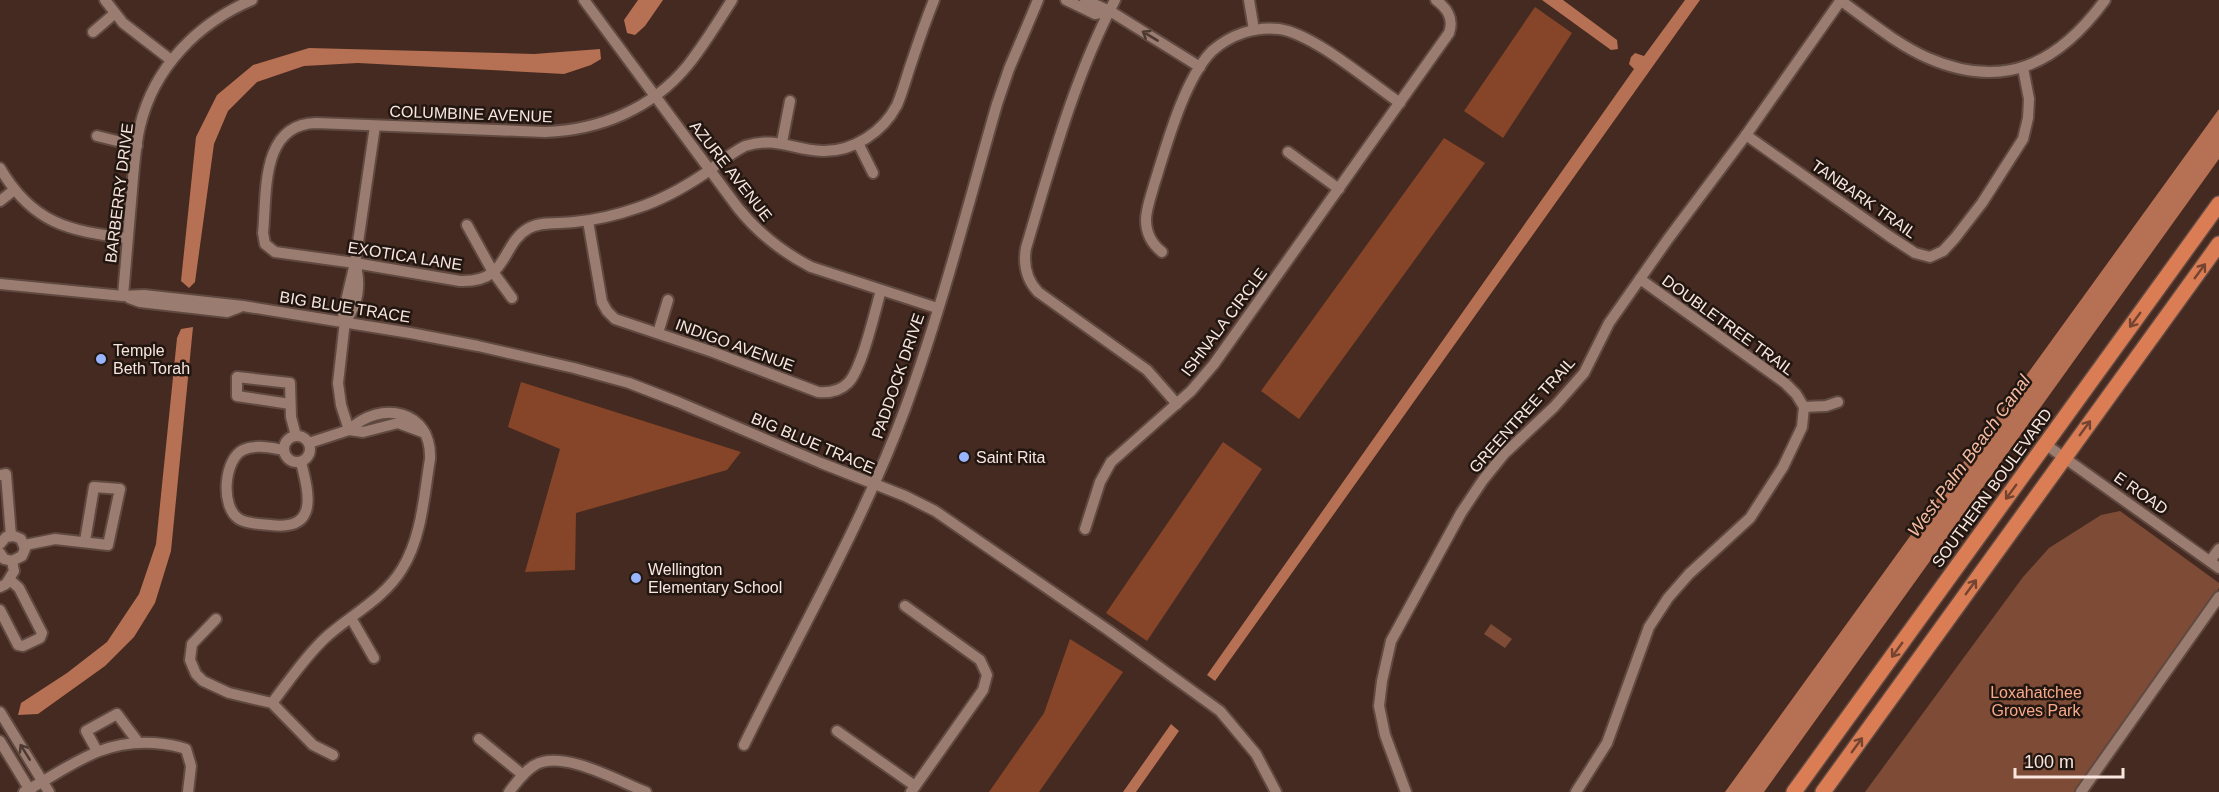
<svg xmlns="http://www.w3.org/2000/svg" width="2219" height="792" font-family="Helvetica,sans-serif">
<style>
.green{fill:#7d4b36}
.forest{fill:#864528}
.water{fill:#b67053}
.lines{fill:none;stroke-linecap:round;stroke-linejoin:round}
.minor-casing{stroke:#5f4940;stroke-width:14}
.highway-casing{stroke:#5f4940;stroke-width:18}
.minor{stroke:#9b7c70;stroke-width:10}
.highway{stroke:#da7d55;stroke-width:15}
.oneway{stroke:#4c3a32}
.oneway2{stroke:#754430}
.poi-dot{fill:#99b5fd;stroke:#221611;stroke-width:2}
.labels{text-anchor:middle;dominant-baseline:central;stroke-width:5;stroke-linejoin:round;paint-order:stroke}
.street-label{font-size:16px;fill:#f8e6df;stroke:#221611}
.poi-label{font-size:16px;fill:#f8e6df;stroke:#221611;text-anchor:start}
.park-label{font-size:16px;fill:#f8a989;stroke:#221611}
.water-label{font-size:18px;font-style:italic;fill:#f6bba2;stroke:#221611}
</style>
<rect width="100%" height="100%" fill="#442a20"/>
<g class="green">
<polygon points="2120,511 2219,583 2219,588 2076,792 1865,792 2023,577 2049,548 2101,515"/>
<polygon points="1491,624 1512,639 1505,648 1484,634"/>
</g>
<g class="forest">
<polygon points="1535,7 1572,33 1503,138 1464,111"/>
<polygon points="1444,138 1485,163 1299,419 1261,391"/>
<polygon points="521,382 741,452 727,470 576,513 575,570 525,572 560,449 508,427"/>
<polygon points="1223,442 1262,469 1147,641 1106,613"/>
<polygon points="1070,639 1123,672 1039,792 989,792 1044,713"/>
</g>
<g class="water">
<polygon points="638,0 663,0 645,26 635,35 627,33 624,20"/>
<polygon points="1542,0 1563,0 1617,40 1618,49 1611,50"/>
<polygon points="1685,0 1700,0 1215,681 1207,675 1634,69 1629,64 1631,57 1635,53 1644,56"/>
<polygon points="309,48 534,54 600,49 601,59 591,65 564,74 358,63 304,66 257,82 228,111 214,144 195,282 189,288 181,281 196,137 217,95 253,65"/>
<polygon points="2219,109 2219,159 1764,792 1725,792"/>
<polygon points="193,327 171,551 155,603 134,637 105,666 38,714 18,715 21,703 67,673 107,642 139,594 156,544 177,338 181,329"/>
<polygon points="1171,724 1179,731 1136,792 1123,792"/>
</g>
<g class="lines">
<g class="minor-casing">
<g id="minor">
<polyline points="105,0 123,23 171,60"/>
<path d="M584 0 738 208C759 234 782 252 811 267L937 308"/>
<path d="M732 0C718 22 704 45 688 65 652 109 600 130 545 132L316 123C260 124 267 194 263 233L265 244 275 252 355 263 460 281C510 283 500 244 529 228 542 221 560 224 574 222 596 220 617 215 637 208 662 200 685 187 707 172 719 163 731 153 745 146 777 136 792 150 822 151 853 152 883 132 897 105 903 91 907 75 912 61 919 40 926 20 934 0"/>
<polyline points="1066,0 1095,14 1110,11"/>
<polyline points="1085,0 1110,11 1200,67"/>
<path d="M1115 0C1074 78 1051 164 1026 248 1023 265 1027 280 1038 292L1147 370 1177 404"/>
<polyline points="1249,0 1254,30"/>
<path d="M1840 0C1868 20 1896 44 1928 58 2004 91 2058 64 2105 0"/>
<polyline points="93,32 114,14"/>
<polyline points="1746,135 1889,236 1915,253 1930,257 1943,251 1955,238 1982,203 2023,139 2028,118 2029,99 2023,68"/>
<polyline points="97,136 137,146"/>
<polyline points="782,142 790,101"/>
<polyline points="858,143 873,173"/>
<polyline points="1288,152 1339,189"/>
<path d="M0 168C32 223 68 231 127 238"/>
<polyline points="0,201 14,190"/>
<path d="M588 221 602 302 607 311 615 319 713 352 818 392C829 393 840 391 848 383 862 369 875 311 881 290"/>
<polyline points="467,225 493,272 512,298"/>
<path d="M1162 252C1152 244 1146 233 1146 220 1146 209 1151 196 1154 185 1166 147 1184 79 1212 51 1230 35 1255 26 1279 29 1314 34 1369 82 1400 103"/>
<polyline points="0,284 123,296 144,295 243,306 410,333 478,346 574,368 629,383 678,402 821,463 905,496 935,511 1108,630 1220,711 1256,754 1276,792"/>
<path d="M123 296C126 260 129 225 132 190 134 168 135 147 140 126 154 67 198 23 252 0"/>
<polyline points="129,298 140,302 227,312 240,307"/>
<path d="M345 321C359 305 361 283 355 263"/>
<polyline points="658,333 668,300"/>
<polyline points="290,404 237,396 237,377 290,383 291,417 296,436"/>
<polyline points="1804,407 1826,406 1838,402"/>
<polyline points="349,430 363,432 398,423 425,433"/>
<circle cx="297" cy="449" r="13"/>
<polyline points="309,443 349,430 341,405 338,383 345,321 343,314 355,263 375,126"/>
<polyline points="2045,444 2219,568"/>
<path d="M284 450C271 448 255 444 243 450 224 459 220 507 239 519 247 524 260 524 270 525 319 531 309 494 301 462"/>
<polyline points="0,475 6,474 11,536"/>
<path d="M1085 529 1100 482 1111 462 1191 391 1214 364 1449 33C1454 19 1448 9 1436 0"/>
<polyline points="0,544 6,537 14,536 21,539 25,549 22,556 12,561 4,559 0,553"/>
<polyline points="25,545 55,539 108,545 120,489 94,487 85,541"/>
<polyline points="2210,561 2219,549"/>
<polyline points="0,587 6,584 14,571 12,561"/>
<polyline points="905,606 980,660 987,675 983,690 911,792"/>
<polyline points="0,610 18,645 23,646 40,638 42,633 19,588 10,580"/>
<polyline points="351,618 374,658"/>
<polyline points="216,619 192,644 190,660 196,674 203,681 229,693 272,703 313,745 333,755"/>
<path d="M272 703C289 681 304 658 324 639 350 615 383 600 402 569 422 537 424 495 430 459 432 409 380 400 349 430"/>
<polyline points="0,712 49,792"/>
<polyline points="837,731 915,786"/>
<polyline points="479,739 523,775"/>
<polyline points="0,741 31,792"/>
<path d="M744 745C798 634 862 525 905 409 941 311 968 205 997 104L1009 69 1038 0"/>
<polyline points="97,751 86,731 117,714 138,742"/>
<path d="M24 792C69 768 100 739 154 743 165 744 175 745 186 749L191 766 188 792"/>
<path d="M509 792C517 782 524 771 535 765 562 749 618 781 646 792"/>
<polyline points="1406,792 1385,735 1379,706 1382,681 1391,641 1461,513 1483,480 1504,454 1554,407 1584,373 1609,323 1668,239 1746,135 1841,0"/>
<polyline points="1576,792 1607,743 1649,627 1668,598 1689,574 1750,518 1783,467 1802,427 1804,407 1796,394 1785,383 1640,279"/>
<polyline points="2081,792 2219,597"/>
</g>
</g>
<g class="highway-casing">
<g id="highway">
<polyline points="1794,792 2219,204"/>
<polyline points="1823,792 2219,244"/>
</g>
</g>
<use href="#minor" class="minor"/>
<use href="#highway" class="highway"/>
</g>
<defs><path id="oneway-shaft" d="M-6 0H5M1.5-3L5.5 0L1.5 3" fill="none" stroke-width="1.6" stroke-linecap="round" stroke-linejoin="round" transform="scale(1.5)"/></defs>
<g class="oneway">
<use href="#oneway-shaft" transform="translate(1150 36) rotate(-149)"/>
<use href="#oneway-shaft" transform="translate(25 752) rotate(-122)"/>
</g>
<g class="oneway2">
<use href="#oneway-shaft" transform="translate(2200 271) rotate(-54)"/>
<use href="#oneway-shaft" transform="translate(2135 320) rotate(126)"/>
<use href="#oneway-shaft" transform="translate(2085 428) rotate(-54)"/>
<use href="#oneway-shaft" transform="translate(2011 492) rotate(126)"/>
<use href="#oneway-shaft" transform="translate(1971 587) rotate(-54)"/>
<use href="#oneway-shaft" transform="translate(1897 650) rotate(126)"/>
<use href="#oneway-shaft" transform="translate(1857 745) rotate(-54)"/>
</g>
<g class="poi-dot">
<circle cx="101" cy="359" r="6"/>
<circle cx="964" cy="457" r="6"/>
<circle cx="636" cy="578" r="6"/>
</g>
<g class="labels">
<g class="street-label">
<text transform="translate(471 114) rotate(2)">COLUMBINE AVENUE</text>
<text transform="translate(731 171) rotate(52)">AZURE AVENUE</text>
<text transform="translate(119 193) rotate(-83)">BARBERRY DRIVE</text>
<text transform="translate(1864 199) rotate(35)">TANBARK TRAIL</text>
<text transform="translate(405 256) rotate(9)">EXOTICA LANE</text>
<text transform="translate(345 307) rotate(9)">BIG BLUE TRACE</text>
<text transform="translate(1224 322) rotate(-53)">ISHNALA CIRCLE</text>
<text transform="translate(1728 325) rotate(36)">DOUBLETREE TRAIL</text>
<text transform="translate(735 345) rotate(20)">INDIGO AVENUE</text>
<text transform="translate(898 376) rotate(-71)">PADDOCK DRIVE</text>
<text transform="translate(1522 415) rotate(-48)">GREENTREE TRAIL</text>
<text transform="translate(813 443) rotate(23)">BIG BLUE TRACE</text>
<text transform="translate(1992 488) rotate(-54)">SOUTHERN BOULEVARD</text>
<text transform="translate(2141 493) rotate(35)">E ROAD</text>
</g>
<g class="poi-label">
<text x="113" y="350">Temple<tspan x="113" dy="18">Beth Torah</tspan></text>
<text x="976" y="457">Saint Rita</text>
<text x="648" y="569">Wellington<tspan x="648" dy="18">Elementary School</tspan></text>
</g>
<g class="park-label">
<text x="2036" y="692">Loxahatchee<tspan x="2036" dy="18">Groves Park</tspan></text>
</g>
<g class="water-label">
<text transform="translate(1969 456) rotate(-54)">West Palm Beach Canal</text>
</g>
</g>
<path d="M2015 768v9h108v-9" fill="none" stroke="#f8e6df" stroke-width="3"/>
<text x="2024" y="768" font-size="18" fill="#f8e6df" stroke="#221611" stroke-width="4.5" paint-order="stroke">100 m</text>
</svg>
